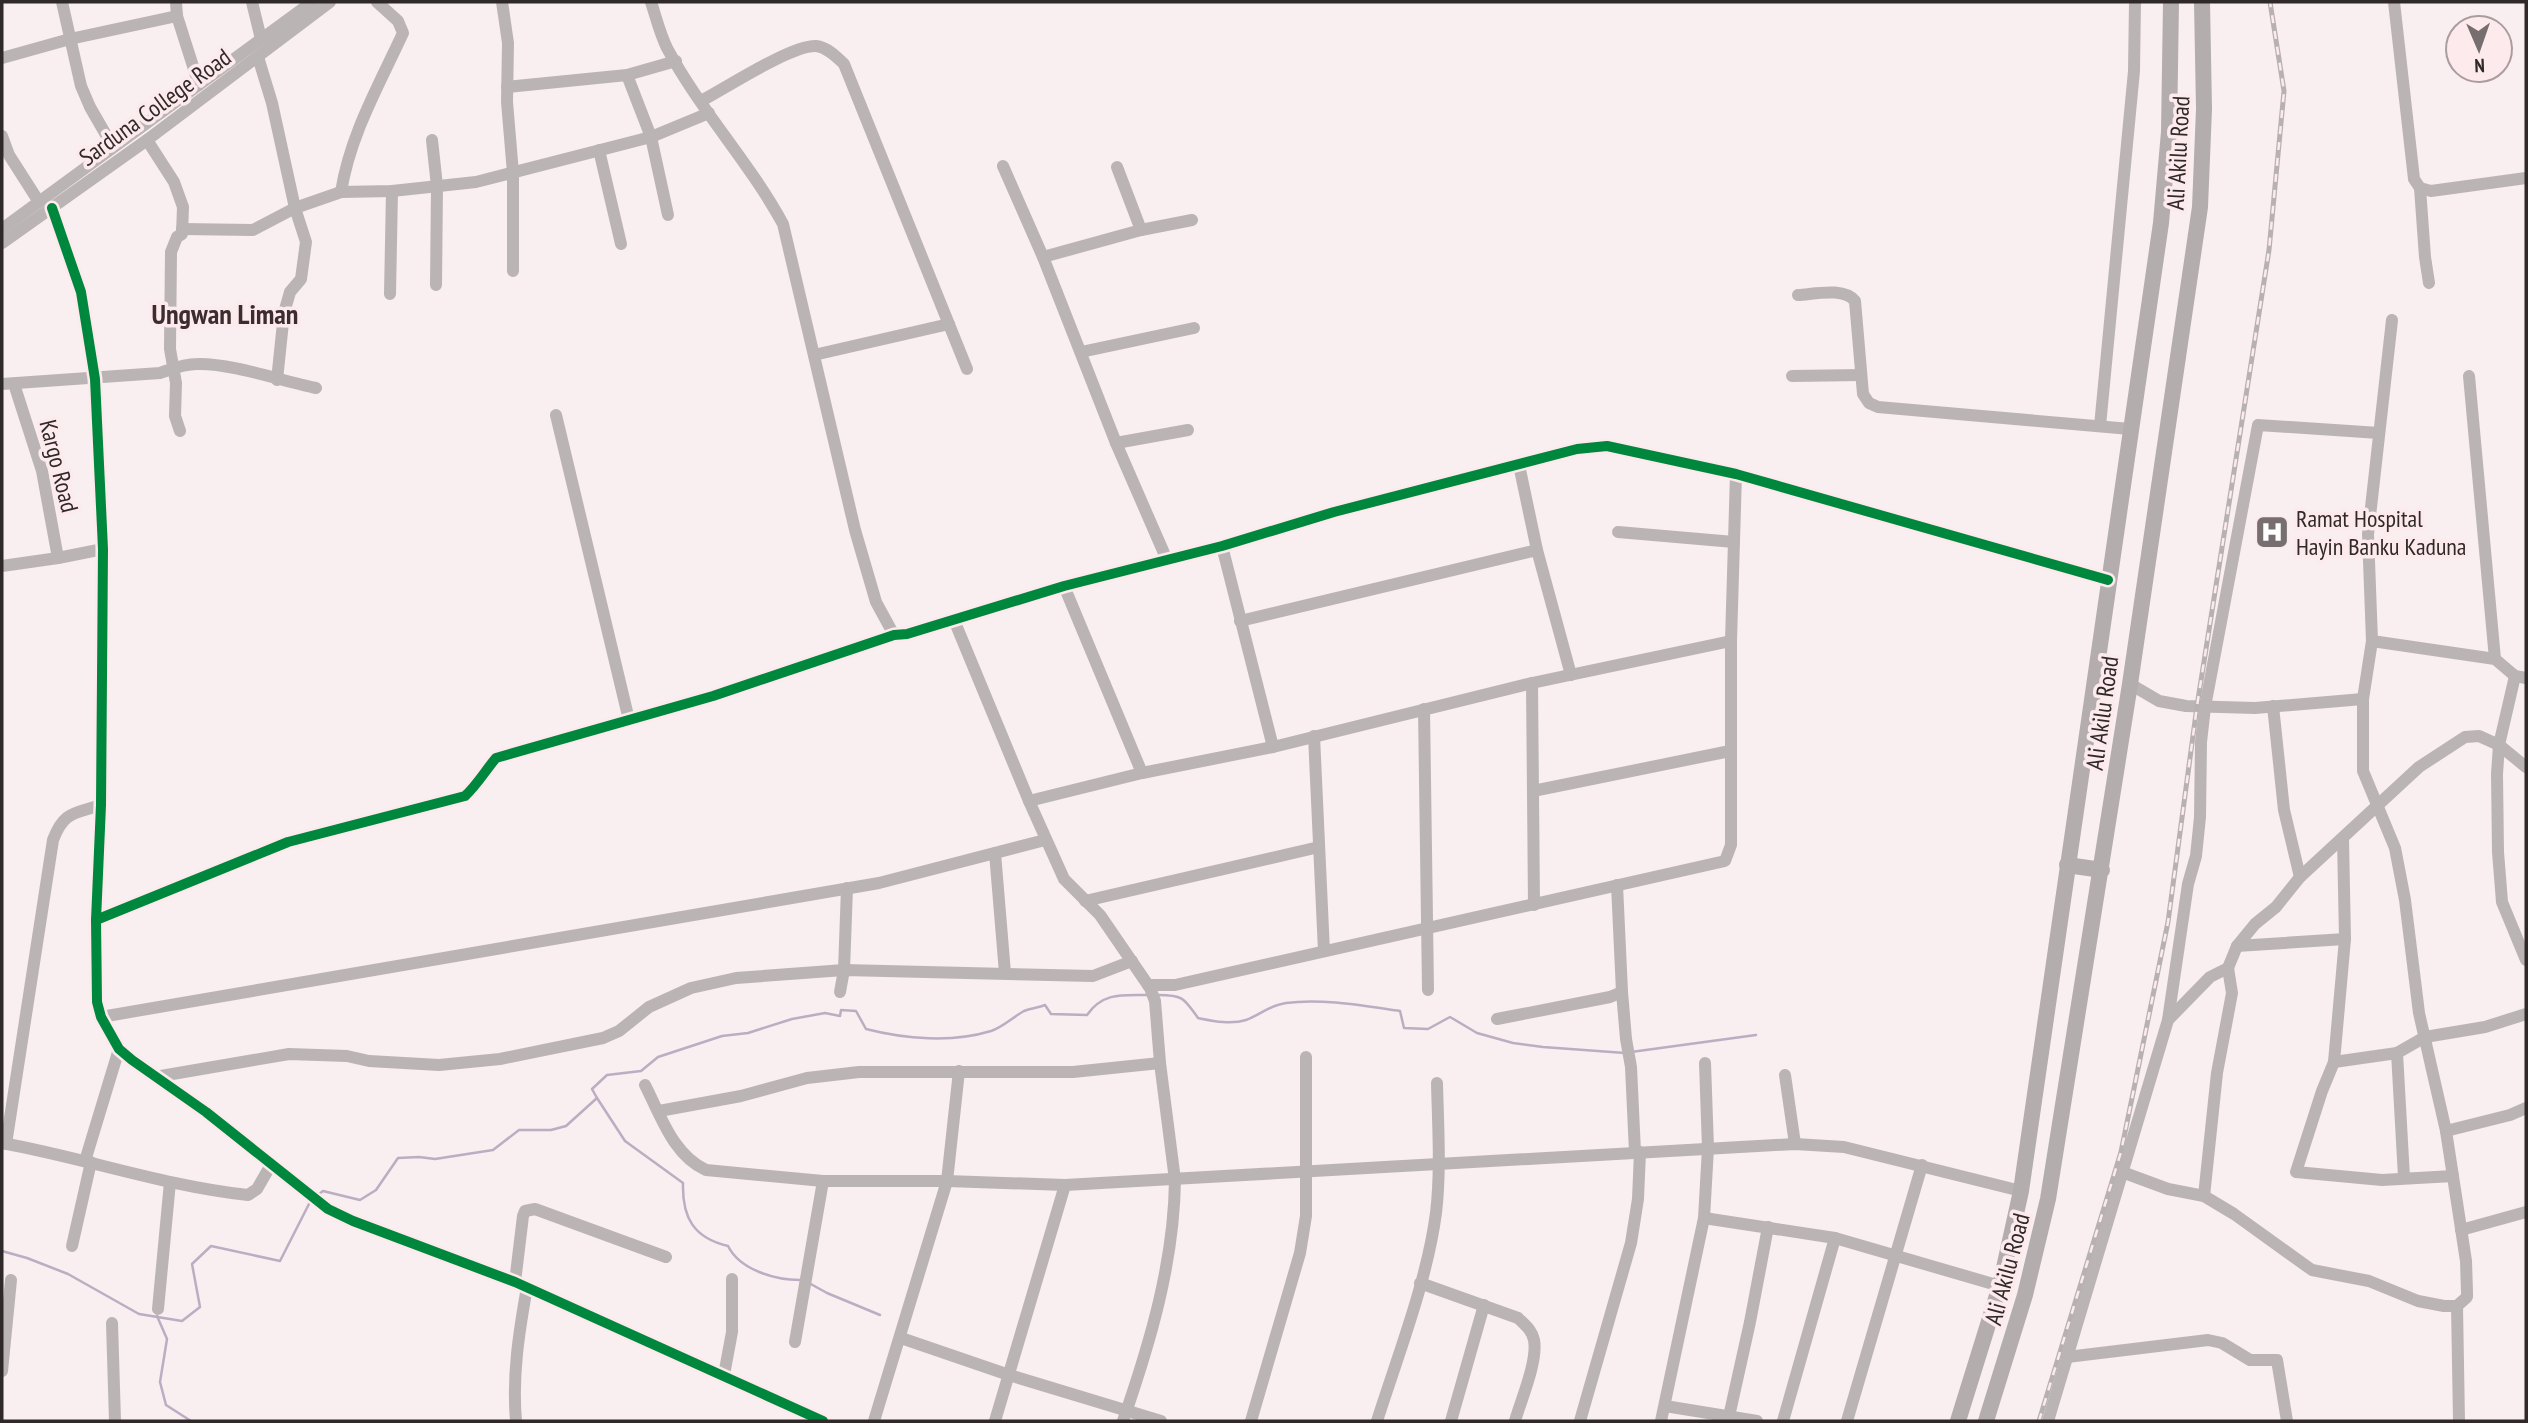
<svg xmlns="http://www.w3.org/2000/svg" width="2528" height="1423" font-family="'PT Sans Narrow',sans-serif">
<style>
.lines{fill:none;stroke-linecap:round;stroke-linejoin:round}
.stream{stroke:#bdadc2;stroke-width:2.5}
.minor{stroke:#bab5b4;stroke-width:12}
.major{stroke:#b3adae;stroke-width:16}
.rail-casing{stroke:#b7b1b1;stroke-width:5}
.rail{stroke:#fdeaed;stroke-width:2.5;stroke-dasharray:8;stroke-linecap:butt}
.cycleway-casing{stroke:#fdeaed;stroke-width:15}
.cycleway{stroke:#00873e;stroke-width:10}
.labels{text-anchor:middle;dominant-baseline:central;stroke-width:7;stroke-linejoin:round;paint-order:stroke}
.street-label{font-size:24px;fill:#30292a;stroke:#fdeaed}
.poi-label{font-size:24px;fill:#30292a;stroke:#fdeaed;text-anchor:start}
.quarter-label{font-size:28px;font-weight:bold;fill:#3a2c2f;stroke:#fdeaed}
</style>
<rect width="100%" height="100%" fill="#f9eef0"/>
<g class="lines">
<g class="stream">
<path d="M1158 995C1183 995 1184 998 1198 1018 1213 1021 1231 1025 1246 1020 1260 1015 1270 1005 1286 1003 1321 998 1365 1006 1400 1011L1404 1028 1428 1029 1450 1017 1477 1033 1513 1043 1543 1047 1625 1053"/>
<polyline points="1631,1052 1756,1035"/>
<path d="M597 1098 592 1089 607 1075 641 1071 658 1057 722 1036 748 1033 792 1019 825 1013 840 1016 841 1010 856 1011 866 1029C905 1039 952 1043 991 1031 1003 1027 1013 1017 1024 1011 1031 1008 1038 1008 1045 1005L1051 1014 1087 1015C1103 992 1123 995 1148 995"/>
<path d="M319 1194 323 1191 360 1200 376 1190 398 1158 419 1157 435 1159 493 1150 519 1130H551L566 1126 597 1098 625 1141 683 1183C682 1218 694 1238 728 1246 740 1270 775 1280 800 1280"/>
<polyline points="2,1251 27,1258 68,1274 139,1314 182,1321 200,1307 192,1264 211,1246 280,1261 311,1200"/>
<polyline points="809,1283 827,1293 880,1315"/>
<polyline points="157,1316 167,1339 160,1382 166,1405 191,1421"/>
</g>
<g class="minor">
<polyline points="62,2 81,86 90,107 113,147"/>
<polyline points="176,2 177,16 199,85"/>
<polyline points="252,2 261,39"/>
<polyline points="502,2 508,43 507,102 513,173 513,271"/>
<path d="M651 2C656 17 660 34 667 48 700 110 750 163 783 224L855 530 876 602 894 635"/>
<polyline points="2394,2 2414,179 2420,188 2425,257 2429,283"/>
<polyline points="258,57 272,103 295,208 306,242 301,279 290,292 284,313 277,380"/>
<polyline points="2,58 70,39 177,16"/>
<polyline points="627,75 651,137 668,215"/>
<polyline points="507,87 627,75 676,61"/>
<path d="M701 101C726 88 791 45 816 46 827 47 837 57 844 64L967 369"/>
<polyline points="2,136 9,155 39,202"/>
<polyline points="147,140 174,182 183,207 182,234 177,237 171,252 170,349 176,383 175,416 180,431"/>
<polyline points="432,140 437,186 436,285"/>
<polyline points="599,150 621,244"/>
<polyline points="1003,166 1043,257 1116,443 1167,560"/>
<polyline points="1117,167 1141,230"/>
<polyline points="2420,188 2431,191 2526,178"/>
<path d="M341 192C350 135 379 85 403 33L398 21 377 2"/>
<polyline points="52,208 81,292 95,379 103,549 101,805 96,920 97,1002 101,1017 119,1049 132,1060 206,1112 328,1209 353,1221 515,1282 823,1421"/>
<polyline points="2,229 312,2"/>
<polyline points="182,229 253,230 295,208 341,192 392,191 476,182 651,137 709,113"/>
<polyline points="2,243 147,140 330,2"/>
<polyline points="1043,257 1141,230 1192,220"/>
<polyline points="390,294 392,191"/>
<path d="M1798 295C1815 294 1844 287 1855 301L1863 394 1869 403 1878 407 2130 429"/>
<polyline points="2392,320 2368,534 2372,641 2363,699 2363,771 2395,848 2405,900 2419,1013 2446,1131 2466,1261 2467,1292 2467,1297 2457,1306 2459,1421"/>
<polyline points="1081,352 1194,328"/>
<polyline points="814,355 949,324"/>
<polyline points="1792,376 1861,375"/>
<polyline points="2469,376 2495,659"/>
<path d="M2 384 160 373C172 369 183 364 197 364 232 363 281 381 316 388"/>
<polyline points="14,384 42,471 58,558"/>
<polyline points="556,415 629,720"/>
<polyline points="2100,426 2134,71 2135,2"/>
<polyline points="1116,443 1188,430"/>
<polyline points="1519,465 1537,550 1571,675"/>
<polyline points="1618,532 1734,542"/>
<polyline points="1222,546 1273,747"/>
<polyline points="2,566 58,558 103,549"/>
<polyline points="1064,586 1142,773"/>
<path d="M954 620 1029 801 1064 879 1100 915 1150 988 1155 1001 1160 1063 1175 1180C1174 1263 1150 1343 1123 1421"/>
<polyline points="1240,621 1537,550"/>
<polyline points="2372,641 2495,659 2515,676 2526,678"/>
<polyline points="2515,676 2499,745 2497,774 2498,852 2502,902 2526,960"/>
<polyline points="1532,683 1534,905"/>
<polyline points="2130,684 2159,701 2186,706 2255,708 2363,699"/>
<polyline points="2273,706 2284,810 2300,877"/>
<polyline points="1424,709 1428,990"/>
<polyline points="1314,736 1324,951"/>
<polyline points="1533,791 1730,751"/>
<polyline points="1029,801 1142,773 1273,747 1532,683 1731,641"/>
<polyline points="2343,839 2345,939 2334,1062 2322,1091 2296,1172 2382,1180 2453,1176"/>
<polyline points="995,853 1005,973"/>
<polyline points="1617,885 1622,992 1626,1039 1631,1067 1635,1152"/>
<polyline points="1085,901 1319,847"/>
<path d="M96 920 288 842 465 796C477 785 485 771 496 758L713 696 894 635 907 634 1064 586 1222 546 1334 512 1577 449 1607 446 1736 474 2108 580"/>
<polyline points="2237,946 2345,939"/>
<polyline points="1148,985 1175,985 1725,861 1731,845 1731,641 1736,474"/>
<polyline points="840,992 844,970 847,888"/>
<polyline points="101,1017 879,883 1045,840"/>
<polyline points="1497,1019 1610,997 1622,992"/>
<polyline points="2168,1020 2188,884 2196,856 2200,817 2201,742 2205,707 2258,425 2379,433"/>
<polyline points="2397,1053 2404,1177"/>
<polyline points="2334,1062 2397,1053 2425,1037 2485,1027 2526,1014"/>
<polyline points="1785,1075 1795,1144"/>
<polyline points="155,1077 289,1054 347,1056 369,1061 439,1065 500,1059 603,1038 619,1031 649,1007 691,988 736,978 844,970 1093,976 1132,961"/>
<path d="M645 1085C661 1116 673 1155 706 1170L823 1181H947L1065 1185 1795 1144 1844 1147 2021 1191"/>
<polyline points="659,1111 741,1096 807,1078 859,1072 1073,1072 1160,1063"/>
<polyline points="2446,1131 2510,1115 2526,1108"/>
<path d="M2 1143C85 1158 164 1186 248 1195L257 1189 272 1163"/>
<path d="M6 1144 53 840C64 811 74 814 101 805"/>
<polyline points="85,1161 119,1049"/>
<polyline points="2122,1172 2168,1189 2204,1196 2234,1214 2312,1270 2369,1281 2418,1301 2444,1306 2457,1306"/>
<polyline points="2204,1196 2217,1073 2232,993 2228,968"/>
<polyline points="1704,1218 1835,1238 2000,1286"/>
<polyline points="2461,1230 2526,1212"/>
<polyline points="72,1246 91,1162"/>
<polyline points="515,1282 523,1216 525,1211 535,1209 666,1257"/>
<path d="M1420 1283 1518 1318C1525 1325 1532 1330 1534 1340 1538 1361 1521 1400 1515 1421"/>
<polyline points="158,1309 170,1182"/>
<polyline points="112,1323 115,1421"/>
<polyline points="901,1338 1009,1375 1161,1421"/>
<polyline points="795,1342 823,1181"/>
<polyline points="2067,1357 2208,1340 2222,1343 2250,1360 2277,1360 2287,1421"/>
<polyline points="2,1371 11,1280"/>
<polyline points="724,1375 732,1332 732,1279"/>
<polyline points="1665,1406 1757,1421"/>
<path d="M516 1421C512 1376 519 1332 527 1287"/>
<polyline points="874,1421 947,1181 959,1071"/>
<polyline points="995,1421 1065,1185"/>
<polyline points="1251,1421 1300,1253 1306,1216 1306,1057"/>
<path d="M1377 1421C1398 1355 1427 1281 1436 1213 1441 1170 1438 1126 1437 1083"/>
<polyline points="1451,1421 1484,1305"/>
<polyline points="1580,1421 1631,1243 1638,1199 1640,1152"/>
<polyline points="1661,1421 1704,1218 1708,1148 1705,1063"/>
<polyline points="1728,1421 1750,1322 1768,1227"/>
<polyline points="1783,1421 1835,1238"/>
<polyline points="1847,1421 1922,1165"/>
<polyline points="2048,1421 2168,1020 2210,977 2228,968 2237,946 2255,924 2276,907 2300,877 2419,767 2465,737 2479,736 2499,745 2526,767"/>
</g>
<g class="major">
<polyline points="2067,865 2102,870"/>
<polyline points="1958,1421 2000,1286 2021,1191 2161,223 2169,132 2171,2"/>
<polyline points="1986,1421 2025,1295 2048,1199 2130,684 2200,207 2204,109 2202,2"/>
</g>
<g class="rail-casing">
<polyline id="rail" points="2039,1421 2121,1152 2168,922 2197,706 2269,250 2284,91 2270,2"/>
</g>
<use href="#rail" class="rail"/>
<g class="cycleway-casing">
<g id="cycleway">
<polyline points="52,208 81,292 95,379 103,549 101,805 96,920 97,1002 101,1017 119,1049 132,1060 206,1112 328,1209 353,1221 515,1282 823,1421"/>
<path d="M96 920 288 842 465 796C477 785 485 771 496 758L713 696 894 635 907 634 1064 586 1222 546 1334 512 1577 449 1607 446 1736 474 2108 580"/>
</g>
</g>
<use href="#cycleway" class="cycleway"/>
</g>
<defs>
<g id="hospital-square" transform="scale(1.75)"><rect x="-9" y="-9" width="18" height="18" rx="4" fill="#766e6f" stroke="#fdeaed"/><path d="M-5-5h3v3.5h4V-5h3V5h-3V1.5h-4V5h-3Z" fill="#fff"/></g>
</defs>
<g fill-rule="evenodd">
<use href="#hospital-square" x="2272" y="532"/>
</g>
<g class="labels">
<g class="street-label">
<text transform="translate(155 107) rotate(-36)">Sarduna College Road</text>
<text transform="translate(2178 153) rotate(-87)">Ali Akilu Road</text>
<text transform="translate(59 466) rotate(76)">Kargo Road</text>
<text transform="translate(2102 713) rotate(-82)">Ali Akilu Road</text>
<text transform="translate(2007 1269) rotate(-75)">Ali Akilu Road</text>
</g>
<g class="poi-label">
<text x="2296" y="518">Ramat Hospital<tspan x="2296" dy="28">Hayin Banku Kaduna</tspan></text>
</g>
<g class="quarter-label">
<text x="225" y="313">Ungwan Liman</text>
</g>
</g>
<rect width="2528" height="1423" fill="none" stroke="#30292a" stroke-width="7"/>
<g transform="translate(2479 49) rotate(178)"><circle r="33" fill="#fdeaed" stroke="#ab9d9f" stroke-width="2"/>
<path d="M0-5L12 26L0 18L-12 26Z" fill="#766e6f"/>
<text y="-10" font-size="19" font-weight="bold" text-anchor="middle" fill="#30292a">N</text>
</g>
</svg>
